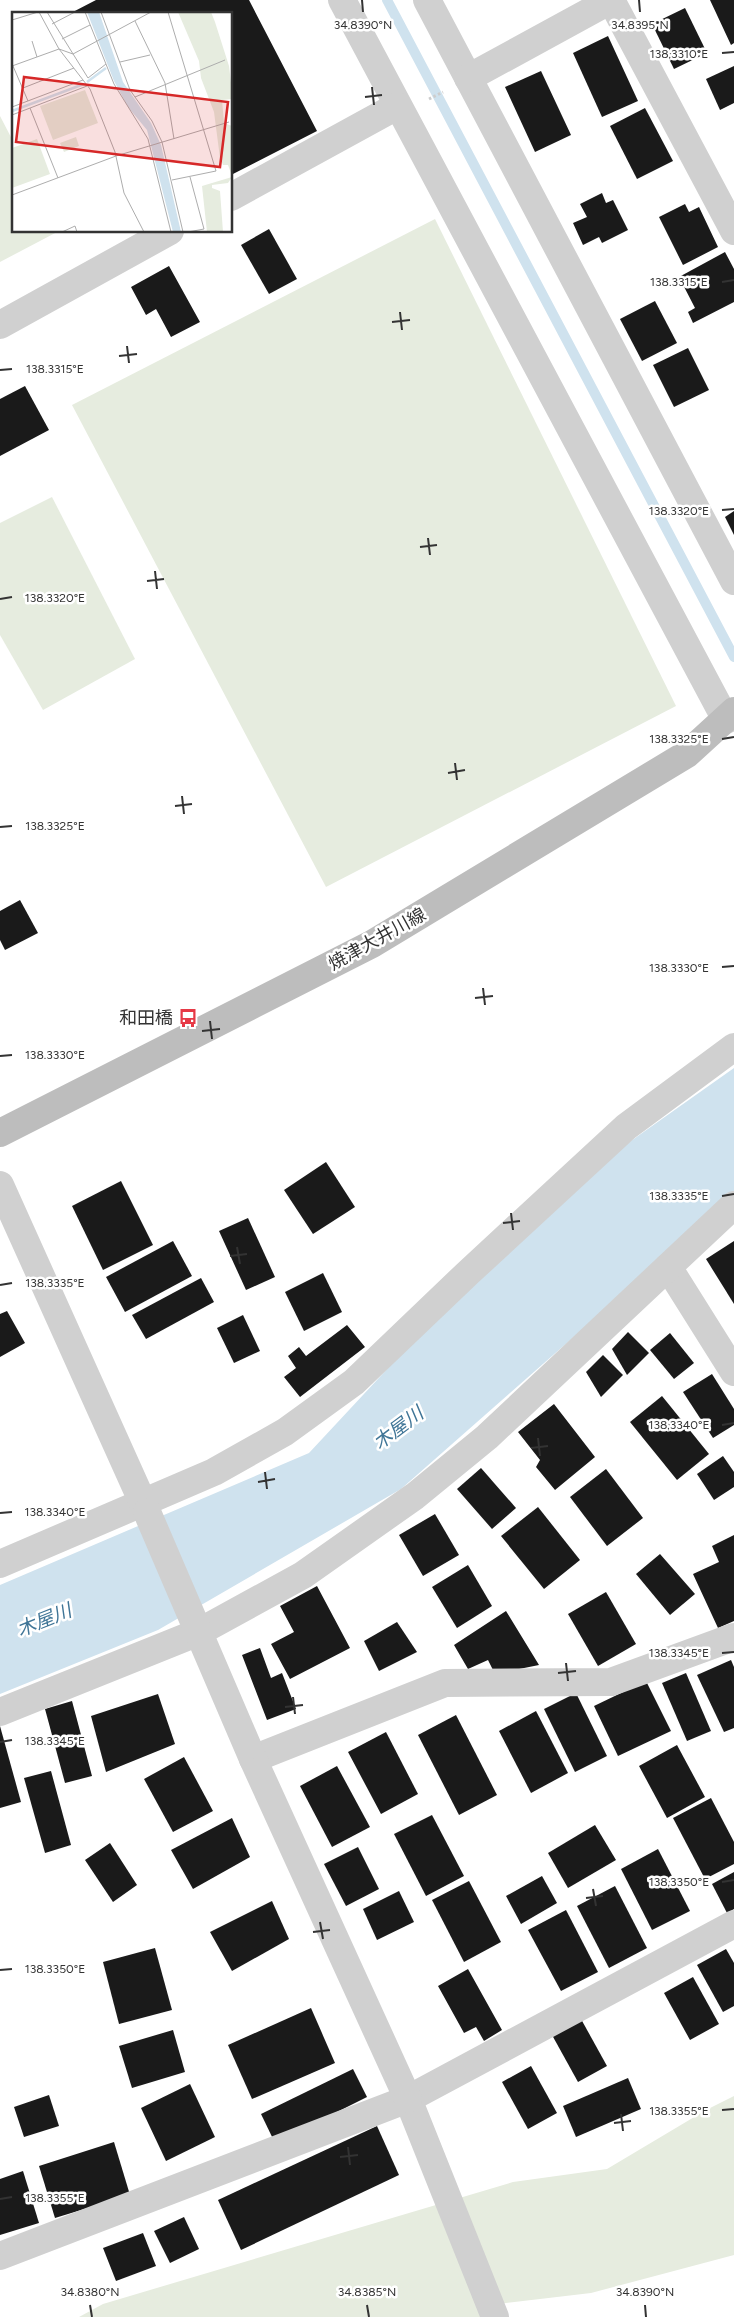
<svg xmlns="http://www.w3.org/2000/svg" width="734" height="2317" font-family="Figtree,'Noto Sans JP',sans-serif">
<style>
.green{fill:#e6ecdf}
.water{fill:#cfe2ee}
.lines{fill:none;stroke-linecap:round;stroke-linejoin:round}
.stream{stroke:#cfe2ee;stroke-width:10}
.building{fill:#1a1a1a}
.path{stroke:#cdcdcd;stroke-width:3;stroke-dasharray:2.5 2.5;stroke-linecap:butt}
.minor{stroke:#d0d0d0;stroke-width:28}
.tertiary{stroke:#d0d0d0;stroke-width:28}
.secondary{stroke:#bdbdbd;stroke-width:28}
.ticks{fill:none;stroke:#333;stroke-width:2}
.labels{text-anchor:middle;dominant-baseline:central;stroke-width:5;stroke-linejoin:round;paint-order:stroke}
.street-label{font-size:18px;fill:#333;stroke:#fff}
.poi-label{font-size:18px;fill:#333;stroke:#fff;text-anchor:end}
.water-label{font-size:19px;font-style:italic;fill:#3f7597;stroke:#fff}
.inset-river{fill:none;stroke:#cfe2ee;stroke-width:2.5}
.inset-road{fill:none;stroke:#adadad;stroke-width:1}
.view{fill:#d62828;fill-opacity:0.15;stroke:#d62828;stroke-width:2.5}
.inset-edge{fill:none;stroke:#333;stroke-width:2.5}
.ticks-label{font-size:12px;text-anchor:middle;fill:#333;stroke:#fff;stroke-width:5;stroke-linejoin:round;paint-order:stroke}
</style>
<rect width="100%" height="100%" fill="#fff"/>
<g class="green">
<polygon points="0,116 14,143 14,231 59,231 0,262"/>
<polygon points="435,219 676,706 326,887 72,405"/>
<polygon points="52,497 135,659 43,710 0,635 0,523"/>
<polygon points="734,2096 734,2255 591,2293 498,2304 500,2317 79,2317 103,2304 513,2182 607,2169 706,2110"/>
</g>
<polygon class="water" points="734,1068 734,1196 401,1489 158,1630 0,1694 0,1585 309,1453 539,1206"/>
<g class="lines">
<polyline class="stream" points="387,0 734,657"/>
</g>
<g class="building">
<polygon points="96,0 249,0 317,131 231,175 231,14 69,14"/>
<polygon points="710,0 734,0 734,43 731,45"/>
<polygon points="685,8 707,53 674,69 652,24"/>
<polygon points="608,36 638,101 602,117 573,53"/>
<polygon points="734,66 734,103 720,110 706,79"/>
<polygon points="541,71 571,135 535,152 505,87"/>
<polygon points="645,108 673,161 637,179 610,126"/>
<polygon points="602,193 606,203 613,200 628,230 602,243 599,237 583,245 573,223 587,217 580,204"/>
<polygon points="685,204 689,212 699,207 718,247 683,265 659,217"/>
<polygon points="269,229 297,279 269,294 241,245"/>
<polygon points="725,252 734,269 734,302 693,323 688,312 695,308 679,277"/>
<polygon points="169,266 200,322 171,337 156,309 146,315 131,287"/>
<polygon points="655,301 677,343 642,361 620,319"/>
<polygon points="688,348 709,390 674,407 653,365"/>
<polygon points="25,386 49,430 0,456 0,399"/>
<polygon points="734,511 734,535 725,517"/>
<polygon points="20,900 38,933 5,950 0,940 0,911"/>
<polygon points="326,1162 355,1207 313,1234 284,1190"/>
<polygon points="121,1181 153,1245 103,1270 72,1206"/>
<polygon points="248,1218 275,1277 246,1290 219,1231"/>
<polygon points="173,1241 192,1276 125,1312 106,1277"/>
<polygon points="734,1241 734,1304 706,1259"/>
<polygon points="323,1273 342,1312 304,1331 285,1292"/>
<polygon points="201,1278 214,1302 146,1339 132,1315"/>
<polygon points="7,1311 25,1343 0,1357 0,1314"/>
<polygon points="243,1315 260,1351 234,1363 217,1328"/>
<polygon points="347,1325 365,1347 300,1397 284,1377 296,1368 288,1356 299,1347 306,1356"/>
<polygon points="628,1332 649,1353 627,1375 612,1349"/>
<polygon points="670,1333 694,1363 674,1379 650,1350"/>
<polygon points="603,1355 623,1375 601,1397 586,1372"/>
<polygon points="712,1374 734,1409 734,1425 713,1438 683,1392"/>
<polygon points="662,1396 709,1454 677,1480 630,1422"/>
<polygon points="554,1404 595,1457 555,1490 536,1467 540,1460 518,1432"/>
<polygon points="723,1456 734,1472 734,1487 714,1500 697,1474"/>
<polygon points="481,1468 516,1508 492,1529 457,1489"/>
<polygon points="606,1469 643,1518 607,1546 570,1497"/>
<polygon points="538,1507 580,1560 544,1589 501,1536"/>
<polygon points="435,1514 459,1555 423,1576 399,1535"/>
<polygon points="734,1535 734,1621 718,1628 693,1574 719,1562 712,1546"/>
<polygon points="660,1554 695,1594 670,1615 636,1574"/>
<polygon points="468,1565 492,1606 457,1628 432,1587"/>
<polygon points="317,1586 350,1648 290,1679 271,1644 294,1632 280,1606"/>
<polygon points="606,1592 636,1644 598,1666 568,1614"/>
<polygon points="506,1611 539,1665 495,1674 488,1660 468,1669 454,1645"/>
<polygon points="397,1622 417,1652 379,1671 364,1641"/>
<polygon points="260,1648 271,1678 282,1673 296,1709 267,1720 242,1655"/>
<polygon points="731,1660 734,1667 734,1728 724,1732 697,1675"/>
<polygon points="686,1673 711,1731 687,1741 662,1683"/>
<polygon points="646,1681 671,1731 618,1756 594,1706"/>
<polygon points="576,1693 607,1756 575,1772 544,1709"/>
<polygon points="158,1694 175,1744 106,1772 91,1716"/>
<polygon points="72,1701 92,1776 65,1783 45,1709"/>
<polygon points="536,1711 568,1773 531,1793 499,1731"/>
<polygon points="456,1715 497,1795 459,1815 418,1735"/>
<polygon points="0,1726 21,1802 0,1808"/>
<polygon points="386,1732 418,1794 381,1814 348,1752"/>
<polygon points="677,1745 705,1797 667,1818 639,1766"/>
<polygon points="184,1757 213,1811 173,1832 144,1779"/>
<polygon points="337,1766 370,1827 332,1847 300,1786"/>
<polygon points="51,1771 71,1845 45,1853 24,1778"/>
<polygon points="711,1798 734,1842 734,1864 705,1879 673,1818"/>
<polygon points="432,1815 464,1876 426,1896 394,1834"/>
<polygon points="232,1818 250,1857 193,1889 171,1850"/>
<polygon points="595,1825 616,1860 568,1888 548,1853"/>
<polygon points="110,1843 137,1885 113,1902 85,1860"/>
<polygon points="358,1847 379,1889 346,1906 324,1864"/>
<polygon points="658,1849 690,1911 652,1930 621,1869"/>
<polygon points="734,1872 734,1909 727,1913 712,1884"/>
<polygon points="542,1876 557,1903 521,1924 506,1896"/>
<polygon points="469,1881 501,1942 464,1962 432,1900"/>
<polygon points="615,1886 647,1948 609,1968 577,1906"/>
<polygon points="399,1891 414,1922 377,1940 363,1909"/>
<polygon points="272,1901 289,1939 232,1971 210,1932"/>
<polygon points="566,1910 598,1972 561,1991 528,1930"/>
<polygon points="155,1948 172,2010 119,2024 103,1962"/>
<polygon points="726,1949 734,1963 734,2006 723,2012 697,1965"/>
<polygon points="468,1969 502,2030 484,2041 476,2027 464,2033 438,1986"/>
<polygon points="693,1977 719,2024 690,2040 664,1993"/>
<polygon points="311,2008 335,2063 252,2099 228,2045"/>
<polygon points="581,2019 607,2066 578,2082 552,2035"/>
<polygon points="173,2030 185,2072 132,2088 119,2046"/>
<polygon points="531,2066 557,2113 528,2129 502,2082"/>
<polygon points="353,2069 367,2097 275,2143 261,2114"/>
<polygon points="628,2078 641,2109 576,2137 563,2106"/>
<polygon points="190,2084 215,2137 166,2161 141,2108"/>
<polygon points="49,2095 59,2126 24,2137 14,2107"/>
<polygon points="377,2126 399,2175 241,2250 218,2200"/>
<polygon points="114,2142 130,2195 55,2218 39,2166"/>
<polygon points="23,2171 39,2223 0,2235 0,2179"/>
<polygon points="184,2217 199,2249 170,2263 154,2231"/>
<polygon points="143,2233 156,2266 116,2281 103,2248"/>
</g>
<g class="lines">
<polyline class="path" points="429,99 443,92"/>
<g class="minor">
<polyline points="342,0 726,720"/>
<polyline points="427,0 734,581"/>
<polyline points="611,0 734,231"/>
<polyline points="468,78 611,0"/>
<polyline points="231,197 397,106"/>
<polyline points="0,325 170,231"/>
<polyline points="668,1267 734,1372"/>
<polyline points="0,1564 214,1472 285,1432 354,1382 469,1272 626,1127 734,1047"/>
<polyline points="0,1712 199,1632 303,1575 415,1496 487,1437 734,1205"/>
<polyline points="253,1759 445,1683 611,1682 734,1637"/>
<polyline points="408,2099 495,2317"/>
<polyline points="0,2256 408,2099 734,1924"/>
</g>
<g class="tertiary">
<polyline points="0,1185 143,1503"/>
<polyline points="147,1512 253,1759 408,2099"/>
</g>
<polyline class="secondary" points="0,1133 372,944 687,754 734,711"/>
</g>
<path class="ticks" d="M362 0 363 12M639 0 640 12M722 53 734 52M372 87 374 105M365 97 382 95M722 282 734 280M400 312 402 330M392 322 410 320M127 346 129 363M119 356 137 354M0 370 12 369M722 510 734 509M428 538 430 555M420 547 437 545M155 571 157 589M147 581 164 579M0 599 12 597M722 739 734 737M455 763 457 780M448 773 465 770M182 796 184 814M175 806 192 804M0 827 12 826M722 967 734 966M483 988 485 1005M475 998 493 996M210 1021 212 1039M202 1031 220 1029M0 1056 12 1055M722 1196 734 1194M511 1213 513 1230M503 1223 520 1221M237 1247 240 1264M230 1256 247 1254M0 1285 12 1283M722 1425 734 1423M538 1438 540 1456M531 1448 548 1446M265 1472 267 1489M258 1482 275 1479M0 1513 12 1512M722 1653 734 1652M566 1663 568 1681M558 1673 576 1671M293 1697 295 1714M285 1707 303 1705M0 1742 12 1740M722 1882 734 1880M593 1889 596 1906M586 1898 603 1896M320 1922 323 1939M313 1932 330 1930M0 1970 12 1969M722 2110 734 2109M621 2114 623 2131M614 2123 631 2121M348 2147 350 2165M340 2157 358 2155M0 2199 12 2197M90 2305 92 2317M367 2305 369 2317M645 2305 646 2317"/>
<defs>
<g id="bus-bare" transform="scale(1.5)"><path d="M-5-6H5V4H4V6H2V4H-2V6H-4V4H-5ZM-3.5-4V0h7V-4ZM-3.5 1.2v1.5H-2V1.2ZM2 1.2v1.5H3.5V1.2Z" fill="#e63946" stroke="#fff" stroke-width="2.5" paint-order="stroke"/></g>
</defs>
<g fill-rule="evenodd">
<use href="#bus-bare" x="188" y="1018"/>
</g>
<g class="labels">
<g class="street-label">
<text transform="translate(377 939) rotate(-29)">焼津大井川線</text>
</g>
<g class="poi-label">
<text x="173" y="1018">和田橋</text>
</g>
<g class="water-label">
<text transform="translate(398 1428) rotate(-37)">木屋川</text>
<text transform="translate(44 1620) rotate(-22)">木屋川</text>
</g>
</g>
<g transform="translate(12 12)">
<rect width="220" height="220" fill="#fff"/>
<path d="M166 0H199L203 10 217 54 220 79V87L210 88 212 111 220 114V164L216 153H211L208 146 202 100 189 66 187 49ZM73 78 86 111 41 128 28 94ZM64 125 67 134 52 140 48 131ZM25 127 38 162 0 176V136ZM220 165 216 171 200 173V176L208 179 211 220H195L190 174Z" fill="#e6ecdf"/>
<path d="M75 0H87L111 70 139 111 149 133 169 220H161L135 118 116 95 102 69Z" fill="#cfe2ee"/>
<path class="inset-river" d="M75 70 94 56M0 99 72 72"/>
<path class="inset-road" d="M27 0 47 37 78 77 103 140 112 181 132 220M35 0 76 66 94 52M73 0 102 72 136 127 159 220M89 0 118 78 140 109 150 130 171 220M156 0 204 159 160 168M0 8 26 0M123 9 153 71 162 127M40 12 63 0M50 27 78 13M20 29 25 45M108 50 138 43M0 54 47 37 61 42 139 0M1 54 16 89M11 76 62 56M123 85 213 48M0 95 71 68M18 96 46 166M0 103 75 74M0 183 104 144 217 110M50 220 63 214 65 220M176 220 192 217 178 165"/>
<path class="view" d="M12 65 216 90 208 155 4 130Z"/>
<rect width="220" height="220" class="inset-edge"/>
</g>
<g class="ticks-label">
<text x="363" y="29">34.8390°N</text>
<text x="640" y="29">34.8395°N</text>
<text x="679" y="58">138.3310°E</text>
<text x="679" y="286">138.3315°E</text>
<text x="55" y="373">138.3315°E</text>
<text x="679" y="515">138.3320°E</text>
<text x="55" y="602">138.3320°E</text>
<text x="679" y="743">138.3325°E</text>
<text x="55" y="830">138.3325°E</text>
<text x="679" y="972">138.3330°E</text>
<text x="55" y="1059">138.3330°E</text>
<text x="679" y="1200">138.3335°E</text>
<text x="55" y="1287">138.3335°E</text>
<text x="679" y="1429">138.3340°E</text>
<text x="55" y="1516">138.3340°E</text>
<text x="679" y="1657">138.3345°E</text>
<text x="55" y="1745">138.3345°E</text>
<text x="679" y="1886">138.3350°E</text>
<text x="55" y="1973">138.3350°E</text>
<text x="679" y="2115">138.3355°E</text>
<text x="55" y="2202">138.3355°E</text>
<text x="90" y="2296">34.8380°N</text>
<text x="367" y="2296">34.8385°N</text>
<text x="645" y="2296">34.8390°N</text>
</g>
</svg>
